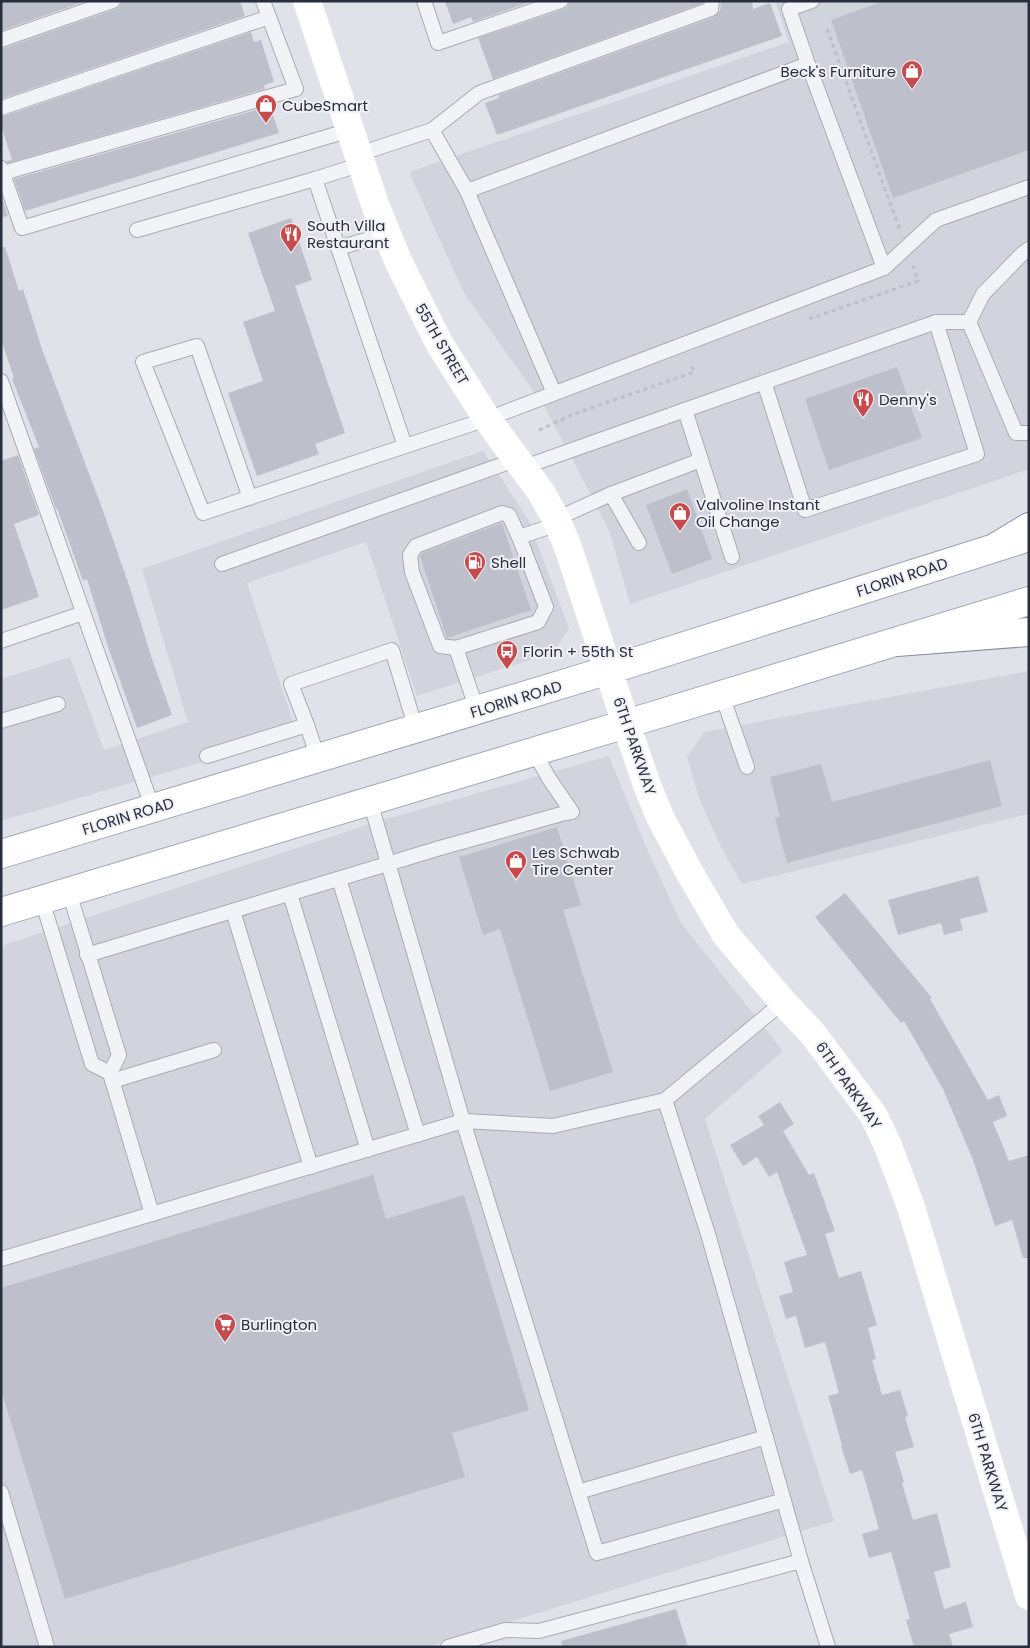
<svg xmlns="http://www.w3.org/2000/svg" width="1030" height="1648" font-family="Poppins,sans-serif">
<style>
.built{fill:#d2d4dd}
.building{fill:#bdc0ca}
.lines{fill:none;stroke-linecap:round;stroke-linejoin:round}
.lane-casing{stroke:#a8acb5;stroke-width:16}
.primary-casing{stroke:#9fa5b3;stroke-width:30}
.highway-casing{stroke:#888e9e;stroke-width:30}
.path{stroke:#bec0c6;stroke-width:3;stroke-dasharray:4 4;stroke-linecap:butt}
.lane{stroke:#f2f3f6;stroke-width:14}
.secondary{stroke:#fff;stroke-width:28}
.primary{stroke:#fff;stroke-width:28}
.highway{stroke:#fff;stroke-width:28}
.labels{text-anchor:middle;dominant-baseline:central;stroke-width:4;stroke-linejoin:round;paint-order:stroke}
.poi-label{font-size:15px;fill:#292e3e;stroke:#eff1f5;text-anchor:start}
.street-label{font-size:15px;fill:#292e3e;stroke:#eff1f5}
</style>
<rect width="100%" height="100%" fill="#dfe2e8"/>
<g class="built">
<polygon points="775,1 1029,1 1029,469 630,604 610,533 577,468 544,406 464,293 409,172 789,42"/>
<polygon points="483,451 528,519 569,628 554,652 417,696 366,542 247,583 297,734 1,821 1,679 70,657 104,750 188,722 142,569"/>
<polygon points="1029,671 1028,814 742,884 720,845 699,798 687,757 704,732"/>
<polygon points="609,756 647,849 681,923 783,1051 705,1119 834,1521 429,1647 1,1647 1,946 382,820"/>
</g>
<g class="building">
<polygon points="1,1 86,1 1,31"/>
<polygon points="122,1 240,1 245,16 1,99 1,49 116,9 120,6"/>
<polygon points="445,1 533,1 473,22 471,17 453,24"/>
<polygon points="570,1 703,1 703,3 493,79 478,38 564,9 568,6"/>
<polygon points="721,1 752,1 753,9 770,3 782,36 497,135 485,103 499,98 498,95 714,17 720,11"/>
<polygon points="883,1 1029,1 1029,150 893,198 831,20"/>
<polygon points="251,32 254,42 261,40 274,82 264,85 265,89 8,163 6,161 12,160 1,125 1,117"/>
<polygon points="270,106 279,133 25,211 14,179"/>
<polygon points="1,195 8,216 1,218"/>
<polygon points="291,218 312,280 295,286 345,433 315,444 319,454 257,476 228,393 263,381 243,322 275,311 248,233"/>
<polygon points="1,247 5,247 19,291 23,289 43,352 102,508 130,588 151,656 172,715 137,728 108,647 87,579 83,581 57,508 56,509 34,449 39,447 12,379 14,378 1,340"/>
<polygon points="897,367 922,438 829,470 805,399"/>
<polygon points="18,455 39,515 14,524 39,597 1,610 1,461"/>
<polygon points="687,489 712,559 672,574 646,505"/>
<polygon points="502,523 531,610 447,638 420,556 422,553"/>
<polygon points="990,760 1002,806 787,863 775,818 780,817 770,777 821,764 832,802"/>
<polygon points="557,827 581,905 563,910 613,1072 550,1091 500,929 483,935 459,857"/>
<polygon points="978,876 988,912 960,919 963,930 944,935 941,923 898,935 888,900"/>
<polygon points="845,893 932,998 930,999 988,1100 999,1095 1007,1116 993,1122 1009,1161 1029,1155 1029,1258 1023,1258 1012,1220 995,1226 973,1160 943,1089 904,1021 901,1023 815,917"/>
<polygon points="780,1102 794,1124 783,1131 809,1175 814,1173 835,1231 825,1234 839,1278 861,1271 877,1325 868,1328 876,1359 872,1360 882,1395 900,1390 908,1416 905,1417 914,1447 895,1452 904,1482 902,1483 913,1520 937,1513 951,1567 934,1572 944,1609 966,1602 973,1627 949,1634 953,1647 914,1647 906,1620 910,1619 891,1552 869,1558 862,1534 879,1529 862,1470 850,1474 841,1446 842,1445 828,1396 839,1393 825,1342 805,1348 796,1316 786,1319 779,1296 793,1292 784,1262 807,1255 777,1172 769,1177 757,1157 743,1166 730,1145 764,1125 758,1116"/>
<polygon points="373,1175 386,1219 464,1195 529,1410 452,1433 465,1477 65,1599 1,1390 1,1288"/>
<polygon points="676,1609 688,1647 562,1647 561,1641"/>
</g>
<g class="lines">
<g class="lane-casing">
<g id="lane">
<polyline points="424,1 438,43 561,1"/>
<polyline points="1,40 113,1"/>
<polyline points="808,64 789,9 812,1"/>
<polyline points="1,108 269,17"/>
<polyline points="432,130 479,93 711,9 712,1"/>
<polyline points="1,168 22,228 350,130"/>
<polyline points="3,173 296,89 263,1"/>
<polyline points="315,179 362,164"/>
<polyline points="467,191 554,393"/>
<polyline points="137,230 315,179 405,446"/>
<polyline points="338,248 387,234"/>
<polyline points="884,268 936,220 1029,187"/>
<polyline points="936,322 969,322"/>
<polyline points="969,322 1016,433 1029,433"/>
<polyline points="969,322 983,294 1022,254 1029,249"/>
<polyline points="1,381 153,809"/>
<polyline points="685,410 701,460"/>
<path d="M524 467C661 418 799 370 936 322L977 454 805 510 764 382"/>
<polyline points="611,494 701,460 732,557"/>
<polyline points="250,498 197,346 143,362 203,513 487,419 884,268 808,64 467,191 432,130 359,154"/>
<polyline points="556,519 611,494 639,543"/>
<polyline points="222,564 518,459"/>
<polyline points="1,641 83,613"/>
<polyline points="456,648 440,646 412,572 410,555 416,546 502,513 509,515 519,537"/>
<polyline points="722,695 747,767"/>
<polyline points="477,710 456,648 538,622 546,607 519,537 558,524"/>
<polyline points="1,721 58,704"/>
<polyline points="307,725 318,758"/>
<polyline points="207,756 307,725 291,684 392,650 416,729"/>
<polyline points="370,801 463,1121 597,1553 784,1500"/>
<polyline points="339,879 418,1135"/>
<polyline points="69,892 119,1055 110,1073 152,1214"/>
<polyline points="290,894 368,1150"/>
<polyline points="42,900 92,1064 110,1073"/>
<polyline points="233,911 311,1167"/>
<polyline points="87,955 440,848 565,813 572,812 550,780 534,752"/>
<polyline points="112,1081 214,1050"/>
<polyline points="665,1100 708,1234 801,1561 828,1647"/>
<polyline points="1,1259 463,1121 553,1126 665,1100 783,1002"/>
<polyline points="1,1492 47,1647"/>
<polyline points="578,1492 766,1437"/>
<polyline points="448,1647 505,1630 539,1631 801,1561"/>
</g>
</g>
<g class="primary-casing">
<g id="primary">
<polyline points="1,854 609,670 1020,540"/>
<polyline points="1,912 626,724 1029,601"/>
</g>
</g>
<g class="highway-casing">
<g id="highway">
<polyline points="996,547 1029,527"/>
<polyline points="897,642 1029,632"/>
</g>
</g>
<g class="path">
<polyline points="827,29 900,230"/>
<polyline points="809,319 918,281 913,266"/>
<polyline points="539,430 574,414 694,372 690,362"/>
</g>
<use href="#lane" class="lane"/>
<polyline class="secondary" points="307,1 376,207 399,263 439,343 487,419 541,492 556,519 568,547 626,724 647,785 660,817 692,877 726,935 783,1002 813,1034 874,1116 888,1146 911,1207 1029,1596"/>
<use href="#primary" class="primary"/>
<use href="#highway" class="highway"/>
</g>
<defs>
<g id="shop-pin" transform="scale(1.125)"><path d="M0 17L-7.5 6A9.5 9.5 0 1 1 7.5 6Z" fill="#c64b4e" stroke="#eff1f5"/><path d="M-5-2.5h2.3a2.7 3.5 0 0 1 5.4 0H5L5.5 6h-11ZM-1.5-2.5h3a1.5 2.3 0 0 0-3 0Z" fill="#fff"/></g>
<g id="restaurant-pin" transform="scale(1.125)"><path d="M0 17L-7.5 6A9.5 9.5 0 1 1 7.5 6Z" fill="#c64b4e" stroke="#eff1f5"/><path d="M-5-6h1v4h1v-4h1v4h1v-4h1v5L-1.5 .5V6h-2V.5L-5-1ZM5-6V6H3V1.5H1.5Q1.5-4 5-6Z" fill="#fff"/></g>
<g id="fuel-pin" transform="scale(1.125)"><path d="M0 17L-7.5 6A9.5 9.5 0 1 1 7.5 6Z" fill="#c64b4e" stroke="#eff1f5"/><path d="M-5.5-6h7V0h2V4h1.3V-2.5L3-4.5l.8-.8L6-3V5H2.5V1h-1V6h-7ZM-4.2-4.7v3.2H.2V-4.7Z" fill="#fff"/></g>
<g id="bus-pin" transform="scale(1.125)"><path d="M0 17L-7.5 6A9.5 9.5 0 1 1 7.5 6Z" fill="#c64b4e" stroke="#eff1f5"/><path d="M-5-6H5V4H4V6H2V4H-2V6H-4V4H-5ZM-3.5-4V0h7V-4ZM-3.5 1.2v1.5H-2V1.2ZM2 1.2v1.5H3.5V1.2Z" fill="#fff"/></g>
<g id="supermarket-pin" transform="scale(1.125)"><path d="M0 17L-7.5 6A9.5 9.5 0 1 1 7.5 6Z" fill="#c64b4e" stroke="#eff1f5"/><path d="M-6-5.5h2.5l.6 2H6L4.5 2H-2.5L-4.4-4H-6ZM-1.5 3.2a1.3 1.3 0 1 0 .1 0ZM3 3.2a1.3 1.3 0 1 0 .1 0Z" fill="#fff"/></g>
</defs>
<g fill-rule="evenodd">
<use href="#shop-pin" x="912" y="71"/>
<use href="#shop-pin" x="266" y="105"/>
<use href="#restaurant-pin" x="291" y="234"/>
<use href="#restaurant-pin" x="863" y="399"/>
<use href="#shop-pin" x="680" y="513"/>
<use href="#fuel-pin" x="475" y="562"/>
<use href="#bus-pin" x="507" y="651"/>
<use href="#shop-pin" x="516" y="861"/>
<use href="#supermarket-pin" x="225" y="1324"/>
</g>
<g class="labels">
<g class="poi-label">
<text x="896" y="71" text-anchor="end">Beck's Furniture</text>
<text x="282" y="105">CubeSmart</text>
<text x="307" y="225">South Villa<tspan x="307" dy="17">Restaurant</tspan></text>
<text x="879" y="399">Denny's</text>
<text x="696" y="504">Valvoline Instant<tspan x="696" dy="17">Oil Change</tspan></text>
<text x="491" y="562">Shell</text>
<text x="523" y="651">Florin + 55th St</text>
<text x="532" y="852">Les Schwab<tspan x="532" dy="17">Tire Center</tspan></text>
<text x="241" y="1324">Burlington</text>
</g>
<g class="street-label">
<text transform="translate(442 344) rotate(60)">55TH STREET</text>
<text transform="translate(902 577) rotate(-18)">FLORIN ROAD</text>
<text transform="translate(516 699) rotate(-17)">FLORIN ROAD</text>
<text transform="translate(635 746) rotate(71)">6TH PARKWAY</text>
<text transform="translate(128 816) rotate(-17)">FLORIN ROAD</text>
<text transform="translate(849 1085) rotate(55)">6TH PARKWAY</text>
<text transform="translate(988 1462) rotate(73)">6TH PARKWAY</text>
</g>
</g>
<rect width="1030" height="1648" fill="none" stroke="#292e3e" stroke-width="5"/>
</svg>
